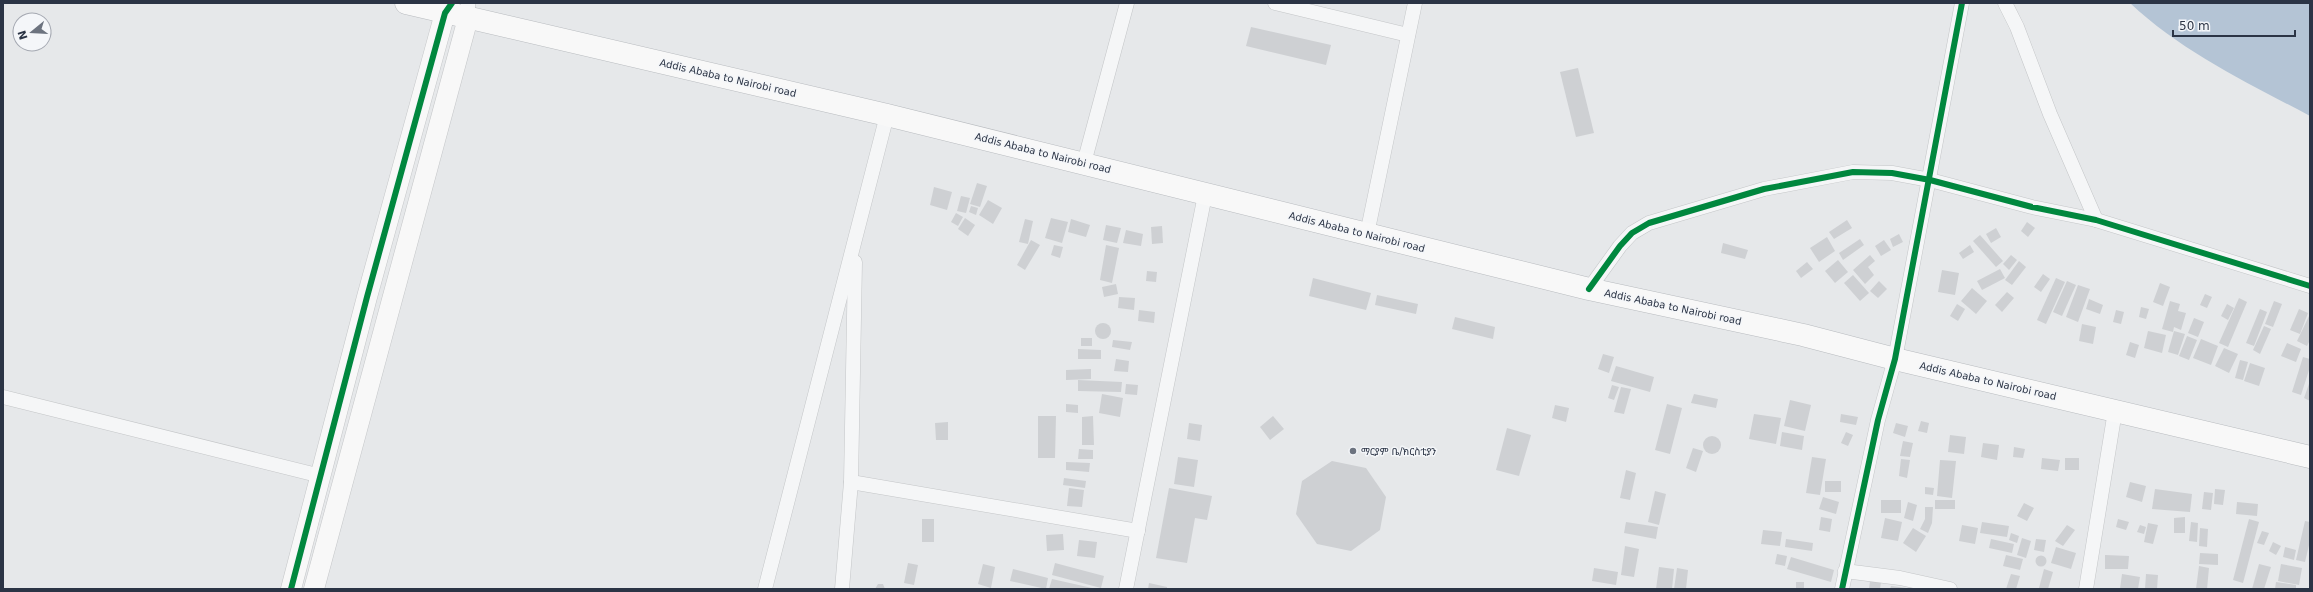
<svg xmlns="http://www.w3.org/2000/svg" width="2313" height="592" font-family="'DejaVu Sans','Noto Sans Ethiopic',sans-serif">
<style>
.water{fill:#b4c4d5}
.building{fill:#ced0d3}
.lines{fill:none;stroke-linecap:round;stroke-linejoin:round}
.street-casing{stroke:#c4c6c8;stroke-width:15}
.secondary-casing{stroke:#c4c6c8;stroke-width:21}
.highway-casing{stroke:#b8bbbf;stroke-width:23}
.street{stroke:#f5f6f7;stroke-width:14}
.secondary{stroke:#f8f8f8;stroke-width:20}
.highway{stroke:#f8f8f8;stroke-width:22}
.cycleway-casing{stroke:#f4f6f9;stroke-width:8}
.cycleway{stroke:#00873e;stroke-width:6}
.poi-dot{fill:#6c737f;stroke:#f4f6f9;stroke-width:1.5}
.labels{text-anchor:middle;dominant-baseline:central;stroke-width:3;stroke-linejoin:round;paint-order:stroke}
.street-label{font-size:10px;fill:#2b3445;stroke:#f4f6f9}
.poi-label{font-size:10px;fill:#2b3445;stroke:#f4f6f9;text-anchor:start}
</style>
<rect width="100%" height="100%" fill="#e6e8ea"/>
<path class="water" d="M2130 3H2310V116C2248 83 2182 52 2130 3Z"/>
<g class="building">
<polygon points="1251,27 1331,45 1326,65 1246,46"/>
<polygon points="1578,68 1594,133 1576,137 1560,72"/>
<polygon points="977,183 987,186 980,207 970,204"/>
<polygon points="934,187 952,192 947,210 930,205"/>
<polygon points="961,196 970,198 966,213 957,211"/>
<polygon points="988,200 1002,208 993,224 979,215"/>
<polygon points="971,206 978,208 976,215 969,212"/>
<polygon points="956,213 963,217 958,226 951,222"/>
<polygon points="965,218 975,225 968,236 958,229"/>
<polygon points="1051,218 1068,222 1062,243 1045,238"/>
<polygon points="1025,219 1033,221 1028,244 1019,242"/>
<polygon points="1071,219 1090,225 1086,237 1068,232"/>
<polygon points="1847,220 1852,228 1834,239 1829,232"/>
<polygon points="2027,222 2035,228 2028,237 2021,231"/>
<polygon points="1106,225 1121,228 1117,243 1103,240"/>
<polygon points="1162,226 1163,243 1152,244 1151,227"/>
<polygon points="1996,228 2001,237 1991,243 1986,234"/>
<polygon points="1126,230 1143,234 1141,246 1123,243"/>
<polygon points="1899,234 1903,242 1893,247 1890,239"/>
<polygon points="1980,235 2003,261 1996,267 1973,241"/>
<polygon points="1827,237 1835,251 1819,262 1810,248"/>
<polygon points="1860,239 1864,245 1843,260 1839,253"/>
<polygon points="1031,240 1040,245 1025,270 1017,265"/>
<polygon points="1884,240 1891,250 1881,256 1875,246"/>
<polygon points="1723,243 1748,250 1745,259 1721,253"/>
<polygon points="1054,245 1063,247 1060,258 1051,255"/>
<polygon points="1106,245 1119,248 1112,283 1100,280"/>
<polygon points="1970,245 1974,252 1963,259 1959,253"/>
<polygon points="1870,255 1875,261 1868,267 1874,275 1865,284 1853,270"/>
<polygon points="2011,255 2017,260 2009,270 2003,264"/>
<polygon points="1838,260 1848,272 1835,283 1825,271"/>
<polygon points="2019,261 2026,267 2012,285 2005,280"/>
<polygon points="1807,262 1813,269 1801,278 1796,271"/>
<polygon points="2000,269 2005,278 1982,290 1977,281"/>
<polygon points="1942,270 1959,273 1955,295 1938,292"/>
<polygon points="1147,271 1157,272 1156,282 1146,281"/>
<polygon points="2043,274 2050,279 2041,292 2034,287"/>
<polygon points="1853,275 1869,293 1860,301 1844,283"/>
<polygon points="1313,278 1371,293 1366,310 1309,296"/>
<polygon points="2056,278 2065,282 2046,324 2037,320"/>
<polygon points="1879,281 1887,289 1878,298 1870,291"/>
<polygon points="2067,281 2076,285 2062,316 2053,312"/>
<polygon points="2160,283 2170,287 2163,306 2153,302"/>
<polygon points="1116,284 1118,294 1104,297 1102,287"/>
<polygon points="2078,285 2090,289 2078,322 2066,317"/>
<polygon points="1972,288 1987,301 1976,314 1961,301"/>
<polygon points="2007,292 2014,298 2002,312 1995,305"/>
<polygon points="2205,294 2212,297 2207,308 2200,305"/>
<polygon points="1377,295 1418,304 1416,314 1375,305"/>
<polygon points="1119,297 1135,298 1134,310 1118,308"/>
<polygon points="2239,298 2247,302 2228,347 2219,343"/>
<polygon points="2089,299 2103,305 2100,314 2086,309"/>
<polygon points="2170,301 2180,304 2178,311 2186,313 2181,330 2174,327 2173,332 2162,329"/>
<polygon points="2274,301 2282,304 2273,327 2265,324"/>
<polygon points="1957,304 1965,309 1958,321 1950,316"/>
<polygon points="2227,304 2234,308 2228,320 2221,316"/>
<polygon points="2141,307 2149,309 2146,319 2139,317"/>
<polygon points="2260,309 2267,312 2254,346 2246,343"/>
<polygon points="2299,309 2308,313 2300,334 2290,330"/>
<polygon points="1139,310 1155,312 1154,323 1138,321"/>
<polygon points="2116,310 2124,312 2121,324 2113,322"/>
<polygon points="2310,314 2310,340 2307,346 2297,341"/>
<polygon points="1455,317 1495,327 1493,339 1452,329"/>
<polygon points="2194,318 2204,322 2198,337 2188,333"/>
<circle cx="1103" cy="331" r="8"/>
<polygon points="2082,324 2096,327 2093,344 2079,341"/>
<polygon points="2264,326 2271,329 2260,354 2253,350"/>
<polygon points="2148,331 2166,335 2162,353 2144,348"/>
<polygon points="2174,331 2185,334 2178,355 2168,352"/>
<polygon points="2187,336 2197,340 2189,360 2179,356"/>
<rect x="1081" y="338" width="11" height="8"/>
<polygon points="2201,339 2218,346 2211,365 2193,358"/>
<polygon points="1113,340 1132,342 1130,350 1112,347"/>
<polygon points="2130,342 2139,345 2135,358 2126,355"/>
<polygon points="2287,343 2301,349 2296,362 2281,356"/>
<polygon points="2224,348 2238,354 2229,373 2215,366"/>
<polygon points="1078,349 1101,350 1101,359 1078,359"/>
<polygon points="1603,354 1614,357 1609,373 1598,369"/>
<polygon points="2303,357 2310,359 2310,367 2301,395 2292,392"/>
<polygon points="1116,359 1129,361 1128,372 1114,371"/>
<polygon points="2240,360 2248,362 2243,380 2235,378"/>
<polygon points="2250,363 2265,368 2259,386 2244,381"/>
<polygon points="1616,366 1654,377 1650,392 1611,381"/>
<polygon points="1091,369 1091,379 1066,380 1066,370"/>
<polygon points="1078,380 1122,382 1121,392 1078,391"/>
<polygon points="2310,381 2310,401 2304,398"/>
<polygon points="1126,384 1138,385 1137,395 1125,394"/>
<polygon points="1612,385 1619,387 1614,400 1608,398"/>
<polygon points="1621,387 1631,389 1624,414 1614,412"/>
<polygon points="1102,394 1123,398 1120,417 1099,413"/>
<polygon points="1694,394 1718,399 1716,408 1691,403"/>
<polygon points="1790,400 1811,405 1805,431 1784,426"/>
<polygon points="1066,404 1078,405 1078,413 1066,412"/>
<polygon points="1667,404 1682,408 1670,454 1655,450"/>
<polygon points="1555,405 1569,408 1566,422 1552,418"/>
<polygon points="1754,414 1781,418 1776,444 1749,439"/>
<polygon points="1841,414 1858,417 1856,425 1840,422"/>
<polygon points="1038,416 1056,416 1055,458 1038,458"/>
<polygon points="1093,416 1094,445 1082,445 1082,417"/>
<polygon points="1273,416 1284,429 1270,440 1260,427"/>
<polygon points="1921,421 1929,423 1927,433 1918,431"/>
<polygon points="948,422 948,440 936,440 935,423"/>
<polygon points="1189,423 1202,425 1200,441 1187,439"/>
<polygon points="1896,423 1908,426 1905,437 1893,433"/>
<polygon points="1507,428 1531,435 1519,476 1496,470"/>
<polygon points="1782,432 1804,436 1802,450 1780,446"/>
<polygon points="1846,432 1853,435 1848,446 1841,443"/>
<polygon points="1950,435 1966,437 1964,454 1948,452"/>
<circle cx="1712" cy="445" r="9"/>
<polygon points="1903,441 1913,443 1910,457 1900,456"/>
<polygon points="1983,443 1999,445 1997,460 1981,457"/>
<polygon points="2014,447 2025,449 2023,458 2013,457"/>
<polygon points="1693,448 1703,451 1696,472 1686,468"/>
<polygon points="1079,449 1093,450 1093,459 1078,459"/>
<polygon points="1178,457 1198,460 1194,487 1174,484"/>
<polygon points="1812,457 1826,459 1820,495 1806,493"/>
<polygon points="2042,458 2060,460 2058,471 2041,469"/>
<rect x="2065" y="458" width="14" height="12"/>
<polygon points="1901,459 1910,460 1907,478 1899,476"/>
<polygon points="1940,460 1956,461 1952,498 1937,496"/>
<polygon points="1332,461 1366,468 1386,497 1380,530 1351,551 1317,544 1296,514 1302,481"/>
<polygon points="1066,462 1090,463 1089,472 1066,470"/>
<polygon points="1626,470 1636,473 1630,500 1620,498"/>
<polygon points="1064,478 1086,481 1085,488 1063,485"/>
<rect x="1825" y="481" width="16" height="11"/>
<polygon points="2130,482 2146,486 2142,502 2126,497"/>
<polygon points="1925,487 1934,488 1933,495 1925,494"/>
<polygon points="1069,488 1084,490 1082,507 1067,506"/>
<polygon points="1169,488 1212,496 1207,520 1195,518 1187,563 1156,558"/>
<polygon points="2155,489 2192,494 2190,512 2152,509"/>
<polygon points="2215,489 2225,490 2223,505 2214,504"/>
<polygon points="1655,491 1666,494 1659,525 1648,522"/>
<polygon points="2204,492 2213,493 2211,510 2202,509"/>
<polygon points="1823,497 1839,502 1836,514 1819,509"/>
<rect x="1881" y="500" width="20" height="13"/>
<rect x="1935" y="500" width="20" height="9"/>
<polygon points="1908,502 1917,505 1913,521 1904,518"/>
<polygon points="2237,502 2258,504 2257,516 2236,514"/>
<polygon points="2024,503 2034,508 2027,521 2017,516"/>
<polygon points="1925,507 1933,507 1932,523 1928,533 1920,529 1925,519"/>
<polygon points="1821,517 1832,519 1830,532 1819,530"/>
<polygon points="2185,517 2185,533 2174,533 2174,518"/>
<polygon points="1885,518 1902,522 1898,541 1881,538"/>
<rect x="922" y="519" width="12" height="23"/>
<polygon points="2118,519 2129,522 2126,530 2116,527"/>
<polygon points="2249,519 2259,522 2243,583 2233,580"/>
<polygon points="2305,521 2310,522 2310,541 2305,562 2296,560"/>
<polygon points="1626,522 1658,527 1656,539 1624,533"/>
<polygon points="1982,522 2009,526 2007,537 1980,533"/>
<polygon points="2191,522 2198,523 2197,542 2189,541"/>
<polygon points="2148,523 2158,525 2153,544 2144,542"/>
<polygon points="1962,525 1978,528 1975,544 1959,541"/>
<polygon points="2067,525 2075,530 2063,546 2055,541"/>
<polygon points="2140,525 2146,527 2144,534 2137,532"/>
<polygon points="1913,528 1926,536 1916,552 1903,543"/>
<polygon points="2200,528 2208,529 2207,547 2199,546"/>
<polygon points="1763,530 1782,532 1780,546 1761,544"/>
<polygon points="2262,531 2269,533 2264,545 2257,543"/>
<polygon points="2011,533 2019,536 2017,543 2009,540"/>
<polygon points="1063,534 1064,550 1047,551 1046,535"/>
<polygon points="2022,538 2031,541 2026,558 2017,555"/>
<polygon points="1786,539 1813,543 1812,551 1785,547"/>
<polygon points="1991,539 2014,544 2012,553 1989,548"/>
<polygon points="2036,539 2046,540 2044,552 2034,550"/>
<polygon points="1079,540 1097,542 1095,558 1077,556"/>
<polygon points="2273,542 2281,546 2276,555 2269,551"/>
<polygon points="1625,546 1639,549 1634,577 1621,575"/>
<polygon points="2056,547 2076,553 2071,569 2051,563"/>
<polygon points="2285,547 2296,550 2294,560 2283,557"/>
<polygon points="2200,553 2218,554 2218,565 2199,564"/>
<polygon points="1777,554 1787,556 1785,566 1775,564"/>
<polygon points="2006,555 2023,559 2020,570 2003,566"/>
<polygon points="2105,555 2129,556 2128,569 2105,569"/>
<circle cx="2041" cy="561" r="5.5"/>
<polygon points="1791,557 1834,570 1831,582 1787,569"/>
<polygon points="908,563 918,565 914,585 904,583"/>
<polygon points="1055,563 1104,576 1101,588 1052,575"/>
<polygon points="983,564 995,567 991,588 978,584"/>
<polygon points="2259,564 2271,567 2264,589 2252,589"/>
<polygon points="2281,564 2302,568 2299,585 2278,581"/>
<polygon points="2199,566 2209,568 2207,589 2196,589"/>
<polygon points="1659,567 1674,569 1672,589 1656,589"/>
<polygon points="1594,568 1618,572 1616,585 1592,581"/>
<polygon points="1677,568 1688,570 1686,589 1674,589"/>
<polygon points="1013,569 1048,578 1046,589 1010,581"/>
<polygon points="2044,569 2053,572 2048,589 2039,588"/>
<polygon points="2011,574 2020,576 2016,589 2006,589"/>
<polygon points="2122,574 2140,577 2138,589 2120,589"/>
<polygon points="2146,574 2158,575 2157,589 2145,589"/>
<polygon points="1052,579 1092,588 1092,589 1049,589"/>
<polygon points="1870,581 1881,582 1880,589 1869,589"/>
<rect x="1796" y="582" width="8" height="7"/>
<polygon points="2276,582 2296,585 2296,589 2275,589"/>
<polygon points="1149,583 1167,587 1167,589 1148,589"/>
<polygon points="878,584 883,584 885,589 875,589"/>
<polygon points="1891,586 1906,588 1906,589 1890,589"/>
</g>
<g class="lines">
<g class="street-casing">
<g id="street">
<polyline points="468,3 468,18"/>
<polyline points="1275,3 1408,35"/>
<polyline points="2005,3 2017,27 2050,114 2096,220"/>
<polyline points="1084,163 1127,3"/>
<polyline points="1367,234 1415,3"/>
<polyline points="1589,289 1620,246 1632,233 1649,223 1764,189 1853,172 1892,173 1930,180 2032,207 2096,220 2310,286"/>
<polyline points="3,397 321,476"/>
<polyline points="851,482 1138,531"/>
<polyline points="1845,571 1900,578 1950,589"/>
<polyline points="765,589 887,115"/>
<polyline points="842,589 851,482 855,262"/>
<polyline points="1126,589 1205,195"/>
<polyline points="1842,589 1878,420 1895,359 1962,3"/>
<polyline points="2086,589 2115,411"/>
</g>
</g>
<g class="secondary-casing">
<g id="secondary">
<polyline points="291,589 367,297 445,13"/>
<polyline points="314,589 468,18"/>
</g>
</g>
<g class="highway-casing">
<polyline id="highway" points="406,3 887,115 1589,289 1803,335 1895,359 2310,457"/>
</g>
<use href="#street" class="street"/>
<use href="#secondary" class="secondary"/>
<use href="#highway" class="highway"/>
<g class="cycleway-casing">
<g id="cycleway">
<polyline points="1589,289 1620,246 1632,233 1649,223 1764,189 1853,172 1892,173 1930,180 2032,207 2096,220 2310,286"/>
<polyline points="291,589 367,297 445,13 452,3"/>
<polyline points="1842,589 1878,420 1895,359 1962,3"/>
</g>
</g>
<use href="#cycleway" class="cycleway"/>
</g>
<circle class="poi-dot" cx="1353" cy="451" r="4"/>
<g class="labels">
<g class="street-label">
<text transform="translate(728 78) rotate(13)">Addis Ababa to Nairobi road</text>
<text transform="translate(1043 153) rotate(14)">Addis Ababa to Nairobi road</text>
<text transform="translate(1357 232) rotate(14)">Addis Ababa to Nairobi road</text>
<text transform="translate(1673 307) rotate(12)">Addis Ababa to Nairobi road</text>
<text transform="translate(1988 381) rotate(13)">Addis Ababa to Nairobi road</text>
</g>
<g class="poi-label">
<text x="1361" y="451">ማርያም ቤ/ክርስቲያን</text>
</g>
</g>
<rect width="2313" height="592" fill="none" stroke="#2b3445" stroke-width="8"/>
<g transform="translate(32 32) rotate(252)"><circle r="19" fill="#f4f6f9" stroke="#a4a8b1"/>
<path d="M0-3L7 15L0 10L-7 15Z" fill="#6c737f"/>
<text y="-6" font-size="11" font-weight="bold" text-anchor="middle" fill="#2b3445">N</text>
</g>
<path d="M2173 30v6h122v-6" fill="none" stroke="#2b3445" stroke-width="2"/>
<text x="2179" y="30" font-size="12" fill="#2b3445" stroke="#f4f6f9" stroke-width="3" paint-order="stroke">50 m</text>
</svg>
